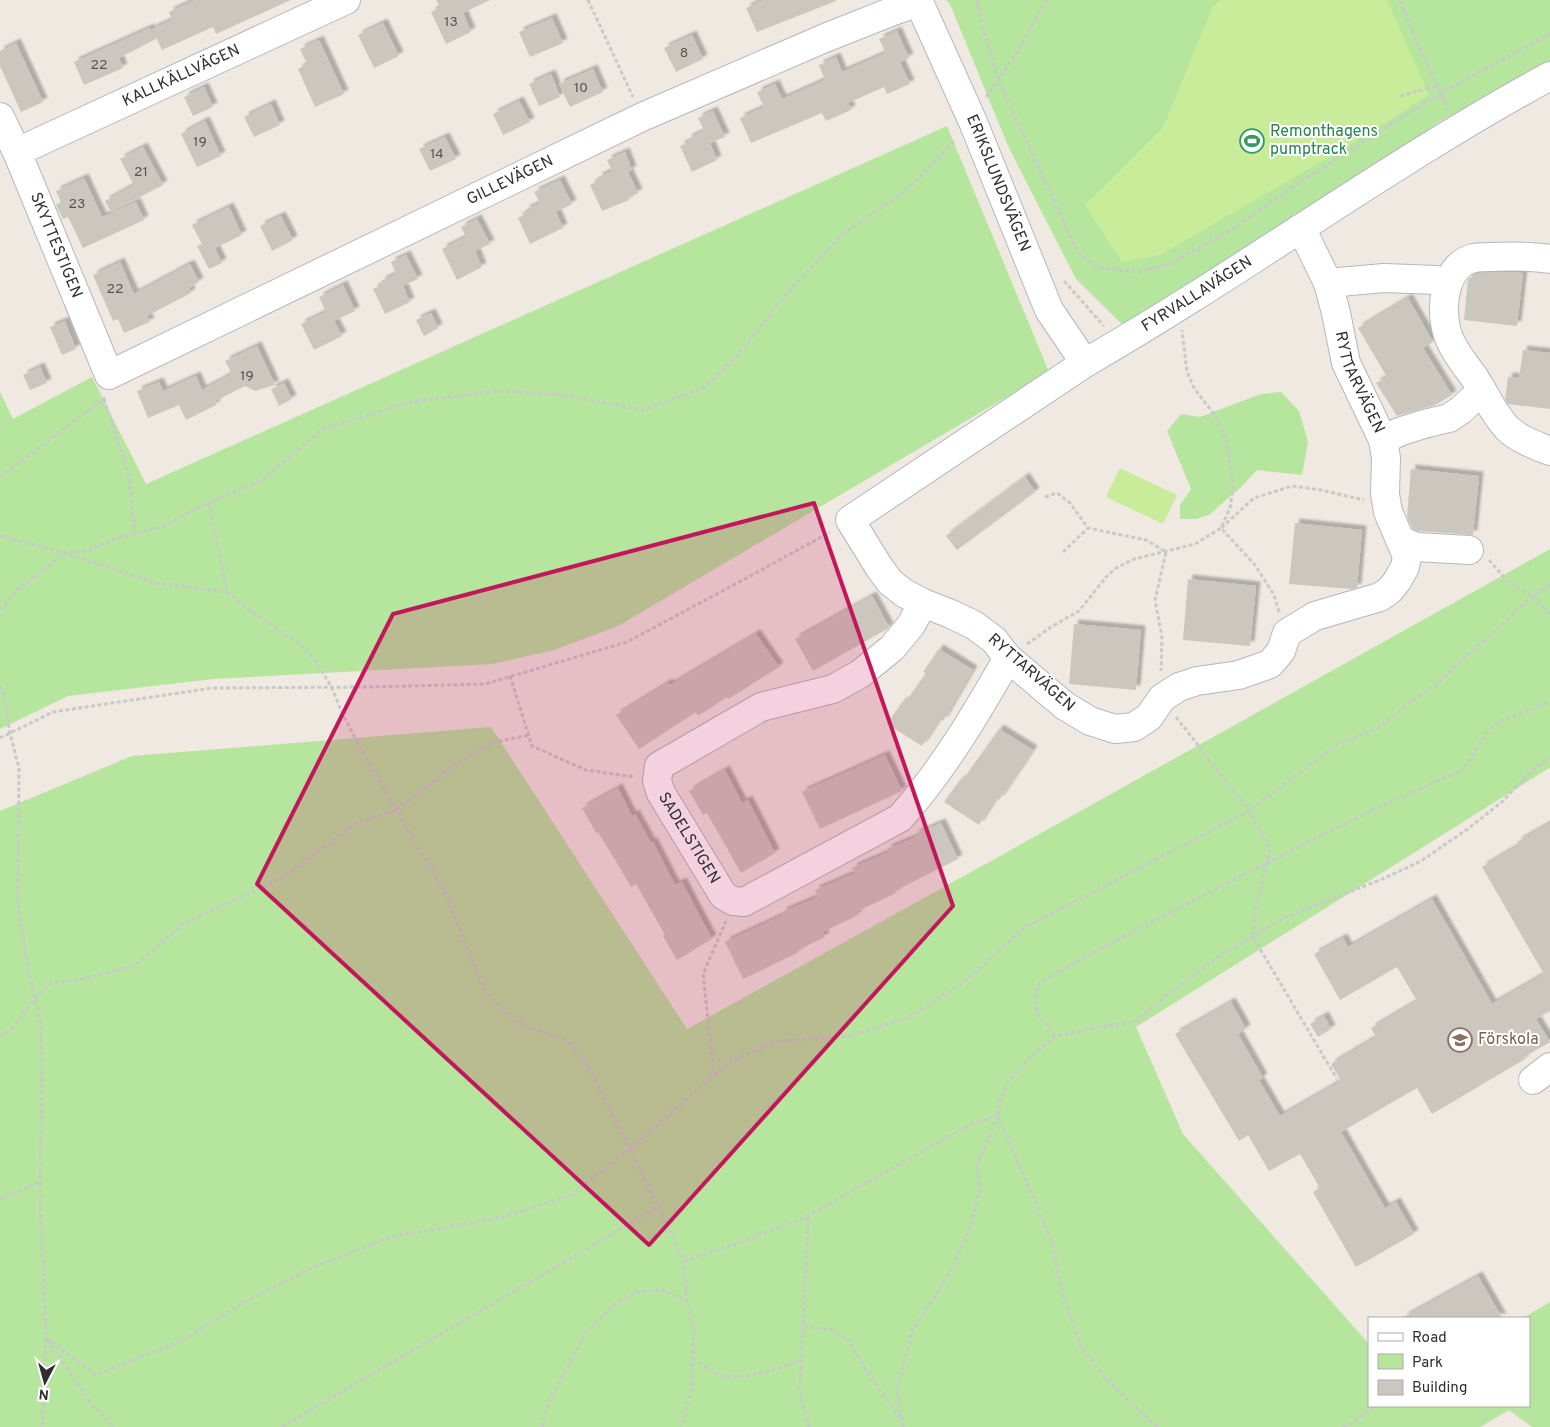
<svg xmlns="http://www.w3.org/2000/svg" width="1550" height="1427" font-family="Overpass,sans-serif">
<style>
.green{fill:#b6e59e}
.pitch{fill:#c9ec9a}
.building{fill:#cbc7bf;filter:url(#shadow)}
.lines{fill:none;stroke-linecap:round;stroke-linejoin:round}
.minor-casing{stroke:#b4b7c1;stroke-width:30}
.path{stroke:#c9c9c9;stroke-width:3;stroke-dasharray:4 2.5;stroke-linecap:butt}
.minor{stroke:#fff;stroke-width:28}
.marked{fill:#c2185b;fill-opacity:0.2;stroke:#c2185b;stroke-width:4;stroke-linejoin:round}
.labels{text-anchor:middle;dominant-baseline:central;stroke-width:4;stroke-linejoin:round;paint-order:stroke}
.number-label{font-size:14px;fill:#555452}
.street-label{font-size:16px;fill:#2e2e2e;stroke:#fff}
.leisure-label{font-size:16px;fill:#27864d;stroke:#fff;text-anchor:start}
.education-label{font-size:16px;fill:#785e54;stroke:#fff;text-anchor:start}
</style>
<defs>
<filter id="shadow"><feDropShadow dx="4.5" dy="-4.5" stdDeviation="1" flood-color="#0004"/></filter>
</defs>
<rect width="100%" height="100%" fill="#efe9e1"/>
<g class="green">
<polygon points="946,0 1550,0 1550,62 1439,122 1296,223 1124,326 1076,279 1008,146 950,4"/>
<polygon points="947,126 1049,372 618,626 554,650 493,664 213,679 68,696 0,729 0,392 13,419 92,377 146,484"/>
<polygon points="1281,392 1299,411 1308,442 1302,475 1257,470 1241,487 1209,515 1196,519 1180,519 1180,505 1191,489 1167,431 1181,414 1200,417 1261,394"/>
<polygon points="1550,549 1550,769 1549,768 1136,1027 1183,1134 1369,1344 1369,1406 1529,1406 1529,1318 1523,1318 1550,1302 1550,1427 1532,1427 1509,1410 1480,1427 0,1427 0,811 132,756 491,727 687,1029 991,861"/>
</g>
<g class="pitch">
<polygon points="1221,0 1387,0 1429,95 1333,155 1160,255 1122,262 1085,205 1163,128 1213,6"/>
<polygon points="1120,468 1177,495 1163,524 1106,497"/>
</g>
<g class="building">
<polygon points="195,0 291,0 216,34 213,27 162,50 152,29 172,20 169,12"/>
<polygon points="436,0 490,0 463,13 471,32 446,44 431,12 440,8"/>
<polygon points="763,0 836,0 836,1 757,32 746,8"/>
<polygon points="552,18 563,43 530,57 519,32"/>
<polygon points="383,23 399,56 374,68 358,35"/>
<polygon points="150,28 156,39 119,58 123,68 84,85 74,62"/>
<polygon points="897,31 909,58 900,62 910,84 887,94 884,87 848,103 851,110 826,121 822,113 751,143 740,118 764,107 757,92 775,84 782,99 825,80 819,65 836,57 842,72 886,53 879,39"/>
<polygon points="692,35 703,59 676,72 664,48"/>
<polygon points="319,40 344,94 315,107 298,69 307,64 300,49"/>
<polygon points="16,43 43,102 21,112 0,66 0,51"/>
<polygon points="593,69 603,92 570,107 559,84"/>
<polygon points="551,74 560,97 539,106 529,84"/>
<polygon points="204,87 213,107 193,116 184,97"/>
<polygon points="519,101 530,122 503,135 493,114"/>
<polygon points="271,104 280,125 254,137 244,117"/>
<polygon points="713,111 725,137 710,143 717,160 692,172 680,146 689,142 687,139 704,131 698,118"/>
<polygon points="205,121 221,156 197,167 181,134"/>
<polygon points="445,137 456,159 430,171 419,149"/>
<polygon points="143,147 163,185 111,212 105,201 134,185 120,159"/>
<polygon points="625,152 632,170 628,172 638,193 628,198 629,200 602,211 590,185 599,181 598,177 612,171 607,160"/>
<polygon points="84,178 102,217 136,202 144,220 83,248 68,217 63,219 56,205 61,202 56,191"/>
<polygon points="560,180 572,204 556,212 563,228 530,244 518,218 526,214 525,210 540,203 534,192"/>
<polygon points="229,207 242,235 215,248 222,263 209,269 197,246 202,244 192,225"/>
<polygon points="281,216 293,240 272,251 260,226"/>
<polygon points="477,219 490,244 475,251 482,267 457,280 442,249 466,237 461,227"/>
<polygon points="406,255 418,279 403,286 410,302 385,314 373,289 382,285 381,281 396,274 391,262"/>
<polygon points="120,262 134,294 190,264 199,282 189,288 191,293 147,316 150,322 124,333 118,319 113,321 93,275"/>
<polygon points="1511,272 1523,273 1517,326 1464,320 1468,279 1478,273"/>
<polygon points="343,285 355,311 334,321 342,336 314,350 301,324 326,312 319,297"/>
<polygon points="1408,298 1433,342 1423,348 1452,395 1435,405 1397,416 1376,383 1387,377 1358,328"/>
<polygon points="431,313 438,328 424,336 416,320"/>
<polygon points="65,321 76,349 62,355 50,327"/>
<polygon points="257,346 275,385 255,391 245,386 215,401 216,405 186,420 179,405 148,418 137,391 159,382 163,391 196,376 202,390 232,374 225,361"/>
<polygon points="1523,350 1550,353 1550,409 1508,404 1505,399 1508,377 1519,378"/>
<polygon points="40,367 47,383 30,390 23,375"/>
<polygon points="284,383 292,399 279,406 271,389"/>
<polygon points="1411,469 1479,476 1473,535 1417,531 1412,528 1407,517"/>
<polygon points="1025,477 1035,492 957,550 946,536"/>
<polygon points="1295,523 1362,530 1357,588 1351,589 1289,584"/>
<polygon points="1188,579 1256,586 1250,646 1183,640"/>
<polygon points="872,596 889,627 887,629 813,671 795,639"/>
<polygon points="1074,624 1141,630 1136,690 1069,684"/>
<polygon points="756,634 779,667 728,699 727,697 698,716 696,712 639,749 616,715 668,683 670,685"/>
<polygon points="939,649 973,670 943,721 940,719 922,746 887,724 903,701 905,703 926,673 923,672"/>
<polygon points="999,729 1033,750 999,800 996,798 979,825 944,802 960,780 962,781"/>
<polygon points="885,755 902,791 820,829 802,792"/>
<polygon points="725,770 742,803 748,800 775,853 741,873 707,813 703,815 689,791"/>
<polygon points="618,788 632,816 635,814 651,843 653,842 675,885 682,882 712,939 677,960 663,936 665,935 636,884 631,887 614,858 598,832 596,833 582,808"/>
<polygon points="941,823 958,859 895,891 896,893 856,912 858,915 823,932 825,937 798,950 799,952 743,979 725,942 783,915 782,912 818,897 815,890 855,873 852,868 889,852 887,849 916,837 915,834"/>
<polygon points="1550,823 1550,1011 1536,1019 1550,1042 1524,1057 1525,1059 1432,1114 1417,1088 1341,1132 1385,1208 1396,1202 1414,1234 1356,1267 1313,1192 1320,1188 1300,1154 1269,1171 1248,1135 1239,1141 1175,1034 1231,1002 1246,1029 1238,1034 1263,1078 1259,1080 1280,1116 1341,1081 1331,1064 1376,1037 1371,1028 1417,1001 1397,967 1340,1000 1314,954 1343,938 1348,947 1432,899 1492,1004 1544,974 1482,867 1519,845 1517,842"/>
<polygon points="1324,1016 1331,1029 1318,1037 1310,1024"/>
<polygon points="1478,1276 1502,1318 1402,1318 1449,1292"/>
</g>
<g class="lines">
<g class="minor-casing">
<g id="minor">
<path id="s1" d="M918 0 973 122 1049 310 1085 363"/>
<path id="s2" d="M0 117 17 152 109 375 642 117 825 38 893 11 919 2"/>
<path id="s3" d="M17 152 346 0"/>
<path id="s4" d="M1299 229 1307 240 1328 283 1336 313 1346 363 1383 440 1386 458 1385 494 1388 512 1407 556 1405 567 1397 581 1390 590 1380 597 1315 616 1287 633 1281 651 1270 664 1239 675 1197 681 1179 687 1162 698 1149 717 1134 727 1115 729 1090 721 1065 706 1008 658 994 640 974 625 951 614 923 603 904 593 890 582 879 567 850 520 1085 363C1243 272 1390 163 1550 76"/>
<path d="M1550 259C1530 256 1509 256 1489 257 1485 257 1479 257 1474 258 1444 265 1440 307 1447 332 1452 349 1464 363 1474 377 1485 394 1493 413 1507 428 1518 439 1535 445 1550 451"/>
<polyline points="1328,283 1384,278 1436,280 1447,284"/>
<polyline points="1383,440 1399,432 1424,424 1449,418 1461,410 1482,390"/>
<polyline points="1400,540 1416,547 1469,550"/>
<path id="s5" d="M923 603 911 625 892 648 860 674 833 689 761 707 659 766 657 781 661 793 723 895 733 901 744 902 900 818C943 770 976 714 1008 658"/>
<polyline points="1533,1080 1550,1067"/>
</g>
</g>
<g class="path">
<polyline points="588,0 633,97"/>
<polyline points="977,0 983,29 998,79 1077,251 1096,267 1138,272 1170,264 1239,225 1292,187 1441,93 1550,34"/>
<polyline points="1400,0 1418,45 1448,109"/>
<polyline points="1400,96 1437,86"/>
<polyline points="986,97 1016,54 1047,0"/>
<polyline points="1064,281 1104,326"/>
<polyline points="104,399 129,475 135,533"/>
<polyline points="0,477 104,399 104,397"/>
<polyline points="1045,497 1057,493 1070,503 1088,528 1146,540 1166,552 1155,600 1162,637 1161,671"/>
<polyline points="209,503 227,592 248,609 300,644 316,661 332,688 342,713 363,753 443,889 485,992 508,1016 527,1027 565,1039 581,1054 630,1149 684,1261 687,1301 694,1330 691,1392 681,1427"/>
<polyline points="0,536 65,553 156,583 227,592"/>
<polyline points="1063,552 1088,528"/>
<polyline points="1489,560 1508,582 1533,596 1550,615"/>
<polyline points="0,610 16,591 65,553 90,550 117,538 164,526 191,511 262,480 323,429 411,402 496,391 566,395 643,410 703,388 737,356 785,295 843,234 908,189 955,140"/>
<polyline points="1279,612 1274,595 1255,565 1221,528 1254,498 1292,486 1321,490 1364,500"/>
<polyline points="1027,644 1051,627 1079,611 1106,577 1116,568 1134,559 1195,544 1221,528 1230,508 1233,488 1231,468 1226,439 1214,414 1194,388 1187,372 1182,330"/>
<polyline points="510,676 532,746 586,770 635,777"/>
<polyline points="0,686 4,695 10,733 19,768 18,906 27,962 41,1025 42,1096 40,1191 46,1338 42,1427"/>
<polyline points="1176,717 1249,811 1270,849 1255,912 1253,937 1337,1079"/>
<polyline points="0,738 53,712 212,688 369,687 485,684 627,642 756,573 830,532"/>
<polyline points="0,1036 10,1031 35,999 51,983 82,979 134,966 183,924 286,876 356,823 396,810 451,768 490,743 529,735"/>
<polyline points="1054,1038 1049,1027 1037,1014 1036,996 1039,983 1103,947 1314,839 1379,807 1463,770 1487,733 1501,721 1550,702"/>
<polyline points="714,1075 703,974 726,921"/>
<polyline points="0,1199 40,1182"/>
<polyline points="808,1217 800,1394 809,1427"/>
<polyline points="684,1261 733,1245 808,1216 973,1123 998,1116"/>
<polyline points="804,1326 831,1330 848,1340 872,1379 902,1420"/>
<polyline points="46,1338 96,1375 183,1340 245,1302 316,1266 391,1237 503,1217 571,1195 630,1149 729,1062 778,1041 850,1036 910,1017 964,982 1024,928 1249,811 1338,744 1377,729 1408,704 1440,681 1496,630 1523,604 1550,584"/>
<polyline points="48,1340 92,1405 115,1427"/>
<polyline points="693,1359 722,1377 748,1376 784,1367 802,1359"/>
<polyline points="282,1427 658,1207"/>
<polyline points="542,1427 549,1401 585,1334 614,1305 636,1292 663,1290 687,1301"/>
<polyline points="903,1427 897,1389 913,1328 933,1300 954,1265 971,1225 980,1188 977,1165 998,1117"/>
<polyline points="1157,1427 1107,1380 1081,1347 1063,1296 1050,1237 998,1116 1000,1101 1007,1084 1031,1056 1057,1036 1099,1027 1135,1022 1166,996 1218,957 1286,917 1385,878 1421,861 1469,828 1503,801 1528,774 1550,757"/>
<polyline points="1343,1427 1354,1422 1374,1406"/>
</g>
<use href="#minor" class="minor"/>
</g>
<path class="marked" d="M814 503 953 906 649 1245 257 884 393 614Z"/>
<defs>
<g id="stadium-ring" transform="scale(1.25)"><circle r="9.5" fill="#fff" stroke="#2e9e5b" stroke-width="1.5"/><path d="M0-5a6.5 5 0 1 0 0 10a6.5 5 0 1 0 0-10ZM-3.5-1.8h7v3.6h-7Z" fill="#2e9e5b"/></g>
<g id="school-ring" transform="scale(1.25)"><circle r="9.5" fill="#fff" stroke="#8d6e63" stroke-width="1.5"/><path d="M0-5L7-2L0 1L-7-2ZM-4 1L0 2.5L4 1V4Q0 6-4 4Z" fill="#8d6e63"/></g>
</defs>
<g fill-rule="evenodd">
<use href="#stadium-ring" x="1252" y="141"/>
<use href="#school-ring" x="1460" y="1040"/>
</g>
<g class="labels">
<g class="number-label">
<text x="451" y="22">13</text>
<text x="684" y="53">8</text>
<text x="99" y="65">22</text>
<text x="581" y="88">10</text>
<text x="200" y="142">19</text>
<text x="437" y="154">14</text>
<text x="141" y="172">21</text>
<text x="77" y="204">23</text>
<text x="115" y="289">22</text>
<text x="247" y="376">19</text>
</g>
<g class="street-label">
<text stroke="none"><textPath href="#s3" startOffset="181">KALLKÄLLVÄGEN</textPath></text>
<text stroke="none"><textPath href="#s2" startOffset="726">GILLEVÄGEN</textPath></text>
<text stroke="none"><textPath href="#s1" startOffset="200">ERIKSLUNDSVÄGEN</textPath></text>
<text stroke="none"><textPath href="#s2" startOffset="140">SKYTTESTIGEN</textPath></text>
<text stroke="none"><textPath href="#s4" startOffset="1472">FYRVALLAVÄGEN</textPath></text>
<text stroke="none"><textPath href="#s4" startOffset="166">RYTTARVÄGEN</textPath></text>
<text transform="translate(1031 673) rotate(41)">RYTTARVÄGEN</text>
<text stroke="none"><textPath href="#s5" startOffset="400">SADELSTIGEN</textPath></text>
</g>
<g class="leisure-label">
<text x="1270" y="132">Remonthagens<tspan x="1270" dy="18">pumptrack</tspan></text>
</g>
<g class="education-label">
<text x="1478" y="1040">Förskola</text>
</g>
</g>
<rect x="1368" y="1317" width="162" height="90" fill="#ffffff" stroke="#ababab"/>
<rect x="1378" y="1333" width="25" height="8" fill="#ffffff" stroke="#ababab"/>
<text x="1412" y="1342" font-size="15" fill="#2e2e2e">Road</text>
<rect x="1378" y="1354" width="25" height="15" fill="#b6e59e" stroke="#ababab"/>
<text x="1412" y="1367" font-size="15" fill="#2e2e2e">Park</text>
<rect x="1378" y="1380" width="25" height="15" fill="#cbc7bf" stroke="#ababab"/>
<text x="1412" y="1392" font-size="15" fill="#2e2e2e">Building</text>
<g transform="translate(45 1382) rotate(186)" stroke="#ffffff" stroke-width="4" paint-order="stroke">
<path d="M0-4L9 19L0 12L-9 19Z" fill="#2e2e2e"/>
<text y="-8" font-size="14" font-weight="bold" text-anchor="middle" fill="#2e2e2e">N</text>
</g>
</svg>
